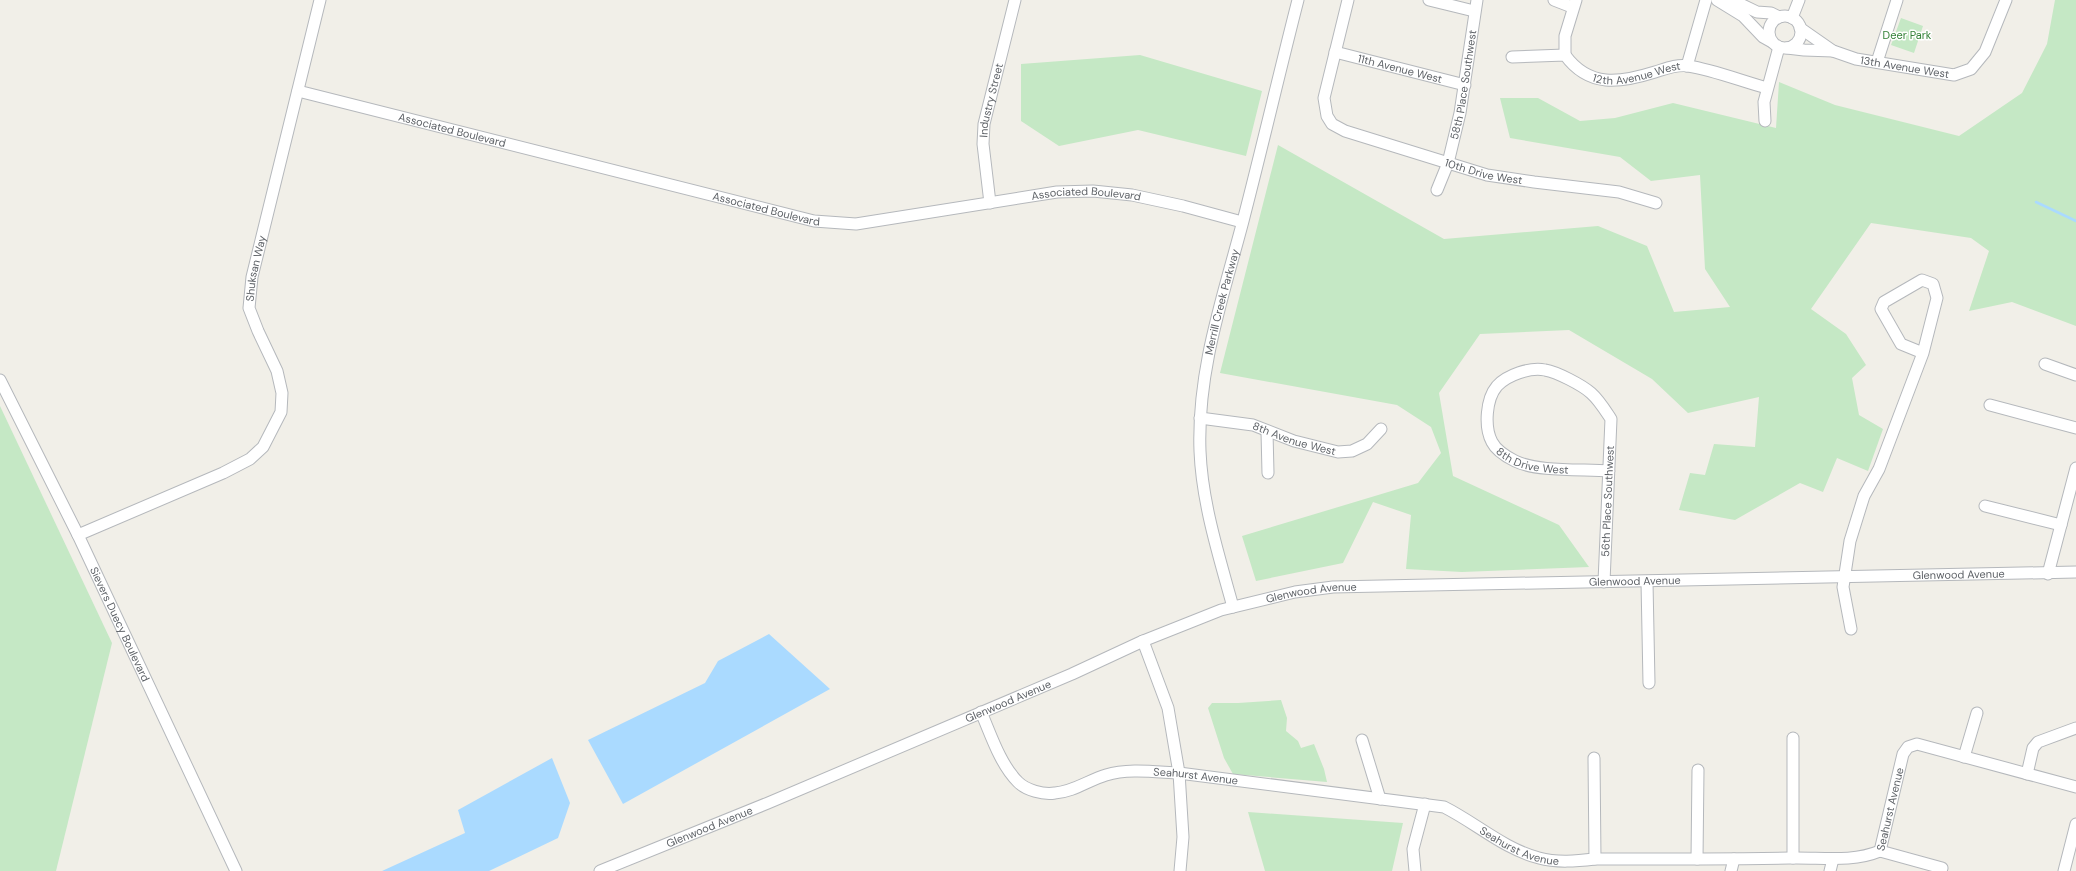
<svg xmlns="http://www.w3.org/2000/svg" width="2076" height="871" font-family="'DM Sans',sans-serif">
<style>
.green{fill:#c5e8c5}
.water{fill:#aadaff}
.lines{fill:none;stroke-linecap:round;stroke-linejoin:round}
.stream{stroke:#aadaff;stroke-width:2.5}
.minor-casing{stroke:#b5b8bc;stroke-width:13}
.minor{stroke:#fff;stroke-width:11}
.labels{text-anchor:middle;dominant-baseline:central;stroke-width:3;stroke-linejoin:round;paint-order:stroke}
.park-label{font-size:11px;fill:#348238;stroke:#fff}
.street-label{font-size:11px;fill:#5f6368;stroke:#fff}
</style>
<rect width="100%" height="100%" fill="#f1efe8"/>
<g class="green">
<polygon points="2055,0 2076,0 2076,326 2012,302 1969,311 1989,251 1971,238 1871,223 1811,309 1846,334 1866,365 1852,378 1859,415 1883,429 1868,471 1837,458 1823,492 1800,483 1735,520 1679,510 1690,473 1705,475 1714,444 1755,447 1759,397 1688,413 1652,379 1569,330 1480,334 1439,393 1453,476 1559,525 1589,567 1462,572 1406,569 1411,515 1373,502 1343,563 1256,581 1242,536 1418,483 1441,453 1431,427 1397,405 1220,373 1278,145 1444,239 1598,226 1647,246 1674,312 1730,307 1705,269 1700,175 1651,181 1620,157 1510,138 1500,98 1538,98 1580,121 1615,118 1673,103 1776,128 1779,82 1835,105 1959,136 2022,93 2047,44"/>
<polygon points="1901,18 1923,26 1914,53 1891,45"/>
<polygon points="1140,55 1262,91 1246,156 1138,130 1059,146 1021,121 1021,64"/>
<polygon points="0,406 112,643 56,871 0,871"/>
<polygon points="1281,700 1287,718 1286,731 1298,741 1301,748 1314,744 1324,769 1327,782 1233,774 1224,758 1208,708 1212,703 1238,703"/>
<polygon points="1248,812 1403,823 1392,871 1265,871"/>
</g>
<g class="water">
<polygon points="769,634 830,689 623,804 588,740 705,683 718,661"/>
<polygon points="552,758 570,803 558,838 489,871 382,871 465,833 458,810"/>
</g>
<g class="lines">
<polyline class="stream" points="2036,202 2076,221"/>
<g class="minor-casing">
<g id="minor">
<path id="s1" d="M1348 0 1324 98 1327 116 1332 124 1345 131 1487 175 1534 182 1619 192 1656 203"/>
<polyline points="1429,0 1474,11"/>
<polyline points="1554,0 1572,7"/>
<polyline points="1717,0 1743,16 1763,37 1772,42"/>
<polyline points="1732,0 1757,12 1771,13 1779,17"/>
<circle cx="1785" cy="32" r="16"/>
<polyline points="1792,18 1799,0"/>
<path id="s2" d="M1800 28 1833 51 1856 59 1954 75 1971 69 1985 52 2006 0"/>
<polyline points="1787,48 1804,50 1833,51"/>
<path id="s3" d="M1335 52 1465 85"/>
<polyline points="1565,55 1565,36 1576,0"/>
<path id="s4" d="M1512 57 1565 55C1589 88 1620 83 1655 72 1665 69 1677 64 1688 66 1714 70 1741 81 1767 88"/>
<polyline points="1877,62 1897,0"/>
<polyline points="1687,66 1706,0"/>
<path id="s5" d="M298 91 814 221 856 224 1057 192 1093 191 1132 195 1183 206 1242 222"/>
<polyline points="1765,121 1764,102 1779,47"/>
<path id="s6" d="M1437 190 1448 163 1460 113 1477 0"/>
<path id="s7" d="M990 203 983 144 984 124 1015 0"/>
<polyline points="2045,364 2076,375"/>
<path id="s8" d="M0 380 78 535 236 871"/>
<polyline points="1990,405 2076,428"/>
<path id="s9" d="M1200 418 1253 425 1294 441 1338 452 1352 451 1367 444 1381 429"/>
<polyline points="1267,432 1268,473"/>
<polyline points="1985,506 2061,525"/>
<path id="s10" d="M78 535 223 473 250 459 263 447 281 412 282 393 277 371 258 331 249 308 252 277 320 0"/>
<polyline points="2048,574 2076,468"/>
<path id="s11" d="M1604 582 1611 419C1605 410 1599 400 1591 393 1582 385 1557 372 1545 370 1530 367 1507 375 1497 386 1486 399 1484 427 1492 442 1496 450 1507 457 1515 461 1537 472 1583 469 1609 471"/>
<polyline points="1647,582 1649,683"/>
<path id="s12" d="M1233 607C1219 556 1202 503 1200 451 1197 371 1223 297 1243 221 1262 148 1279 74 1298 0"/>
<polyline points="1851,629 1843,587 1850,541 1864,496 1879,469 1923,353 1937,298 1933,284 1922,280 1884,302 1881,309 1901,344 1923,353"/>
<polyline points="1143,641 1168,708 1179,773 1183,837 1180,871"/>
<path id="s13" d="M981 712C991 735 1000 764 1018 782 1026 790 1043 795 1055 793 1073 792 1089 780 1106 775 1128 768 1156 772 1179 773L1444 807C1476 823 1504 849 1539 858 1557 863 1577 861 1595 859 1660 859 1725 859 1790 858 1820 857 1851 863 1880 851"/>
<polyline points="1362,740 1380,799"/>
<polyline points="1964,757 1977,713"/>
<polyline points="1594,758 1595,859"/>
<polyline points="2027,774 2033,748 2038,742 2076,728"/>
<path id="s14" d="M1880 851 1903 754 1908 747 1917 744 2076 787"/>
<polyline points="1880,851 1942,868 1941,871"/>
<polyline points="1793,858 1793,738"/>
<polyline points="1697,859 1698,770"/>
<path id="s15" d="M600 871 768 803 1072 674 1143 641 1221 610 1295 592 1333 587 2076 572"/>
<polyline points="1415,871 1413,849 1425,804"/>
<polyline points="1731,871 1734,859"/>
<polyline points="1830,871 1833,859"/>
<polyline points="2064,871 2076,824"/>
</g>
</g>
<use href="#minor" class="minor"/>
</g>
<g class="labels">
<g class="park-label">
<text x="1907" y="35">Deer Park</text>
</g>
<g class="street-label">
<text stroke="none"><textPath href="#s2" startOffset="114">13th Avenue West</textPath></text>
<text stroke="none"><textPath href="#s3" startOffset="67">11th Avenue West</textPath></text>
<text stroke="none"><textPath href="#s4" startOffset="134">12th Avenue West</textPath></text>
<text stroke="none"><textPath href="#s6" startOffset="109">58th Place Southwest</textPath></text>
<text stroke="none"><textPath href="#s7" startOffset="104">Industry Street</textPath></text>
<text stroke="none"><textPath href="#s5" startOffset="159">Associated Boulevard</textPath></text>
<text stroke="none"><textPath href="#s1" startOffset="288">10th Drive West</textPath></text>
<text stroke="none"><textPath href="#s5" startOffset="807">Associated Boulevard</textPath></text>
<text stroke="none"><textPath href="#s5" startOffset="483">Associated Boulevard</textPath></text>
<text stroke="none"><textPath href="#s10" startOffset="396">Shuksan Way</textPath></text>
<text stroke="none"><textPath href="#s12" startOffset="311">Merrill Creek Parkway</textPath></text>
<text stroke="none"><textPath href="#s9" startOffset="97">8th Avenue West</textPath></text>
<text stroke="none"><textPath href="#s11" startOffset="406">8th Drive West</textPath></text>
<text stroke="none"><textPath href="#s11" startOffset="81">56th Place Southwest</textPath></text>
<text stroke="none"><textPath href="#s15" startOffset="1414">Glenwood Avenue</textPath></text>
<text stroke="none"><textPath href="#s15" startOffset="1090">Glenwood Avenue</textPath></text>
<text stroke="none"><textPath href="#s15" startOffset="766">Glenwood Avenue</textPath></text>
<text stroke="none"><textPath href="#s8" startOffset="272">Sievers Duecy Boulevard</textPath></text>
<text stroke="none"><textPath href="#s15" startOffset="442">Glenwood Avenue</textPath></text>
<text stroke="none"><textPath href="#s13" startOffset="264">Seahurst Avenue</textPath></text>
<text stroke="none"><textPath href="#s14" startOffset="43">Seahurst Avenue</textPath></text>
<text stroke="none"><textPath href="#s15" startOffset="118">Glenwood Avenue</textPath></text>
<text stroke="none"><textPath href="#s13" startOffset="600">Seahurst Avenue</textPath></text>
</g>
</g>
</svg>
